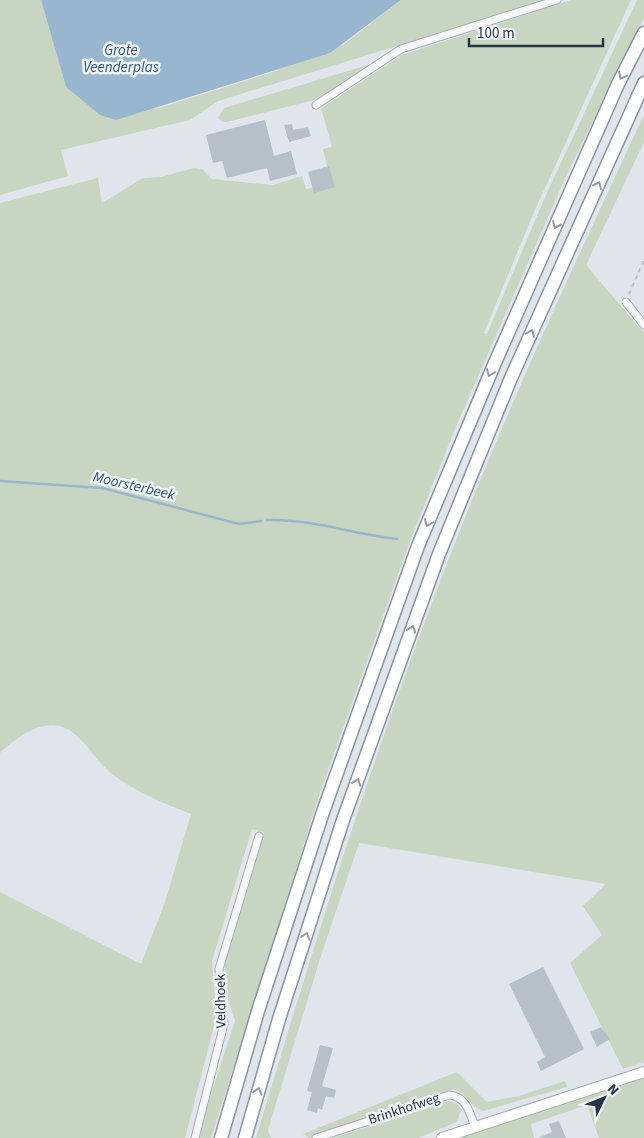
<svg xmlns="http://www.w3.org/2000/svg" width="644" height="1138" font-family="'Source Sans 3',sans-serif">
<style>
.green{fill:#c8d5c1}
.water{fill:#98b7ce}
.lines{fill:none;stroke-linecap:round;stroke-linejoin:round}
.stream{stroke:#98b7ce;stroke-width:2.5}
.building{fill:#b7bfc9}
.street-casing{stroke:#a5acb6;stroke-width:9}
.secondary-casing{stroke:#a5acb6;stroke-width:12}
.highway-casing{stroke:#8694a3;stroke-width:15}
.path{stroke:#bbc0c6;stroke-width:2;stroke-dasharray:4 4;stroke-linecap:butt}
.street{stroke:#f4f6f8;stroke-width:7}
.secondary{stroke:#fff;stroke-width:10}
.highway{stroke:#fff;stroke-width:12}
.oneway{stroke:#939aa2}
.labels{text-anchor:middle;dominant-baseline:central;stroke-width:5;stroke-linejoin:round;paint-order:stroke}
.street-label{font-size:14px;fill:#273444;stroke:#f0f4f8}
.water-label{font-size:15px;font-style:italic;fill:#2d577c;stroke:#f0f4f8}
</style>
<rect width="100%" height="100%" fill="#e0e5eb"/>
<g class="green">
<polygon points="0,0 41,0 66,87 100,115 159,108 270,73 343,45 401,0 547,0 218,101 190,120 61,150 68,176 0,195"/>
<path d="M571 0H631L534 212 484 333 487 334 545 197 637 0H644V18L567 174 455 429 410 541 321 790 211 1138H200L203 1119 235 1021 227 994 224 958 264 832 252 829 212 961 216 1012 214 1026 185 1138H0V892L141 964 165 902 191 814C163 803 136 792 112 774 97 762 87 743 72 732 47 714 18 736 0 753V203L98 178 102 203 143 178 161 177 194 168 202 169 212 179 272 185 302 176 306 189 331 183 323 149 332 147 321 108 402 55Z"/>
<polygon points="375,63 318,99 227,122 222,122 218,118 224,108"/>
<path d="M644 115V142L586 265 644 333V1062L623 1069 570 963 602 935 583 906 606 884 359 843 319 962 268 1130 271 1138H256C316 937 378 738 455 543 512 397 578 256 644 115Z"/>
<path d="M457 1072 487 1102 519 1096 565 1081 567 1087 483 1111C471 1107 466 1093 454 1089L309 1138 303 1134Z"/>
<polygon points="644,1074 644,1138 599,1138 587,1105 531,1124 534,1138 456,1138"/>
<polygon points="448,1101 457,1104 461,1109 457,1122 418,1138 333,1138"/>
</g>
<polygon class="water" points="41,0 401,0 330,53 116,120 100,115 66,87"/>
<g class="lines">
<g class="stream">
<polyline points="0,481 102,488 239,524 261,521"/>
<path d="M267 520C312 519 353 534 397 539"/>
</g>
</g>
<g class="building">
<polygon points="265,120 274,156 291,151 297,174 270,181 267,168 227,178 222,161 213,163 206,135"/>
<polygon points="292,124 293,130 308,127 311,136 289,142 284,125"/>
<polygon points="329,166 335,187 314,193 308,172"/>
<polygon points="543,967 584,1049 541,1071 537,1062 545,1057 509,984"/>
<polygon points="601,1027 610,1039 597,1047 590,1032"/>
<polygon points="320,1045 333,1048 322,1086 336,1090 334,1098 326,1096 322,1110 318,1108 317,1113 307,1110 312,1092 307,1091"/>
<polygon points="559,1121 566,1138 538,1138 552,1132 549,1124"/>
</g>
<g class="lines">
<g class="street-casing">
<g id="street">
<polyline points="316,105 401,49 557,0"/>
<polyline points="626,302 644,325"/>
<polyline points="195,1138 224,1024 219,969 259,836"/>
<path d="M316 1138 449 1095C466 1096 470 1113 475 1127"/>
</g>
</g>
<g class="secondary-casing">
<polyline id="secondary" points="442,1138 644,1072"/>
</g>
<g class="highway-casing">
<g id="highway">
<polyline points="221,1138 258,1011 323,812 418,546 494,365 618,84 644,33"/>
<polyline points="245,1138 279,1019 343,820 439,554 511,378 644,83"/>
</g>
</g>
<polyline class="path" points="629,294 644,260"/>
<use href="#street" class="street"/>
<use href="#secondary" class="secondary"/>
<use href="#highway" class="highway"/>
</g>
<defs><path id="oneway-chevron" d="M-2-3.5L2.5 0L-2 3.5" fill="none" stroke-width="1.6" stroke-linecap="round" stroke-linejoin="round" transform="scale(1.25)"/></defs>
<g class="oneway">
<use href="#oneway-chevron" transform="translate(622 76) rotate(116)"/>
<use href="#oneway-chevron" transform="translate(598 185) rotate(-66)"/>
<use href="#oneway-chevron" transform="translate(556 225) rotate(114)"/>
<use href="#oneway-chevron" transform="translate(531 333) rotate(-66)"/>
<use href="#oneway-chevron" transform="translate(490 373) rotate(113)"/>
<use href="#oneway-chevron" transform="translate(428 523) rotate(113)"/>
<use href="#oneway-chevron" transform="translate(412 629) rotate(-70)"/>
<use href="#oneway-chevron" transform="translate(357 782) rotate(-70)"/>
<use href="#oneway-chevron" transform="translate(306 936) rotate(-72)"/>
<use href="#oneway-chevron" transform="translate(258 1091) rotate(-74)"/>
</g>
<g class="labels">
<g class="street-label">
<text transform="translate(221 1001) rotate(-91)">Veldhoek</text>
<text transform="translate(404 1109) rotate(-18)">Brinkhofweg</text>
</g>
<g class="water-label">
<text x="121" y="50">Grote<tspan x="121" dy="17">Veenderplas</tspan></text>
<text transform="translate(134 486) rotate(13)">Moorsterbeek</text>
</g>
</g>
<g transform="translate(604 1098) rotate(47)" stroke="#f0f4f8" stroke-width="4" paint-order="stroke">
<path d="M0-4L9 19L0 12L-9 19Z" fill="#273444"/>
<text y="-8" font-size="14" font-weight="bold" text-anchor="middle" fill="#273444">N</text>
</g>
<path d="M469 38v8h134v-8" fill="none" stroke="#273444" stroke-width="2.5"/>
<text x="477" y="38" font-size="15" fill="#273444" stroke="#f0f4f8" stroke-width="4" paint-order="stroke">100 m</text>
</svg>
